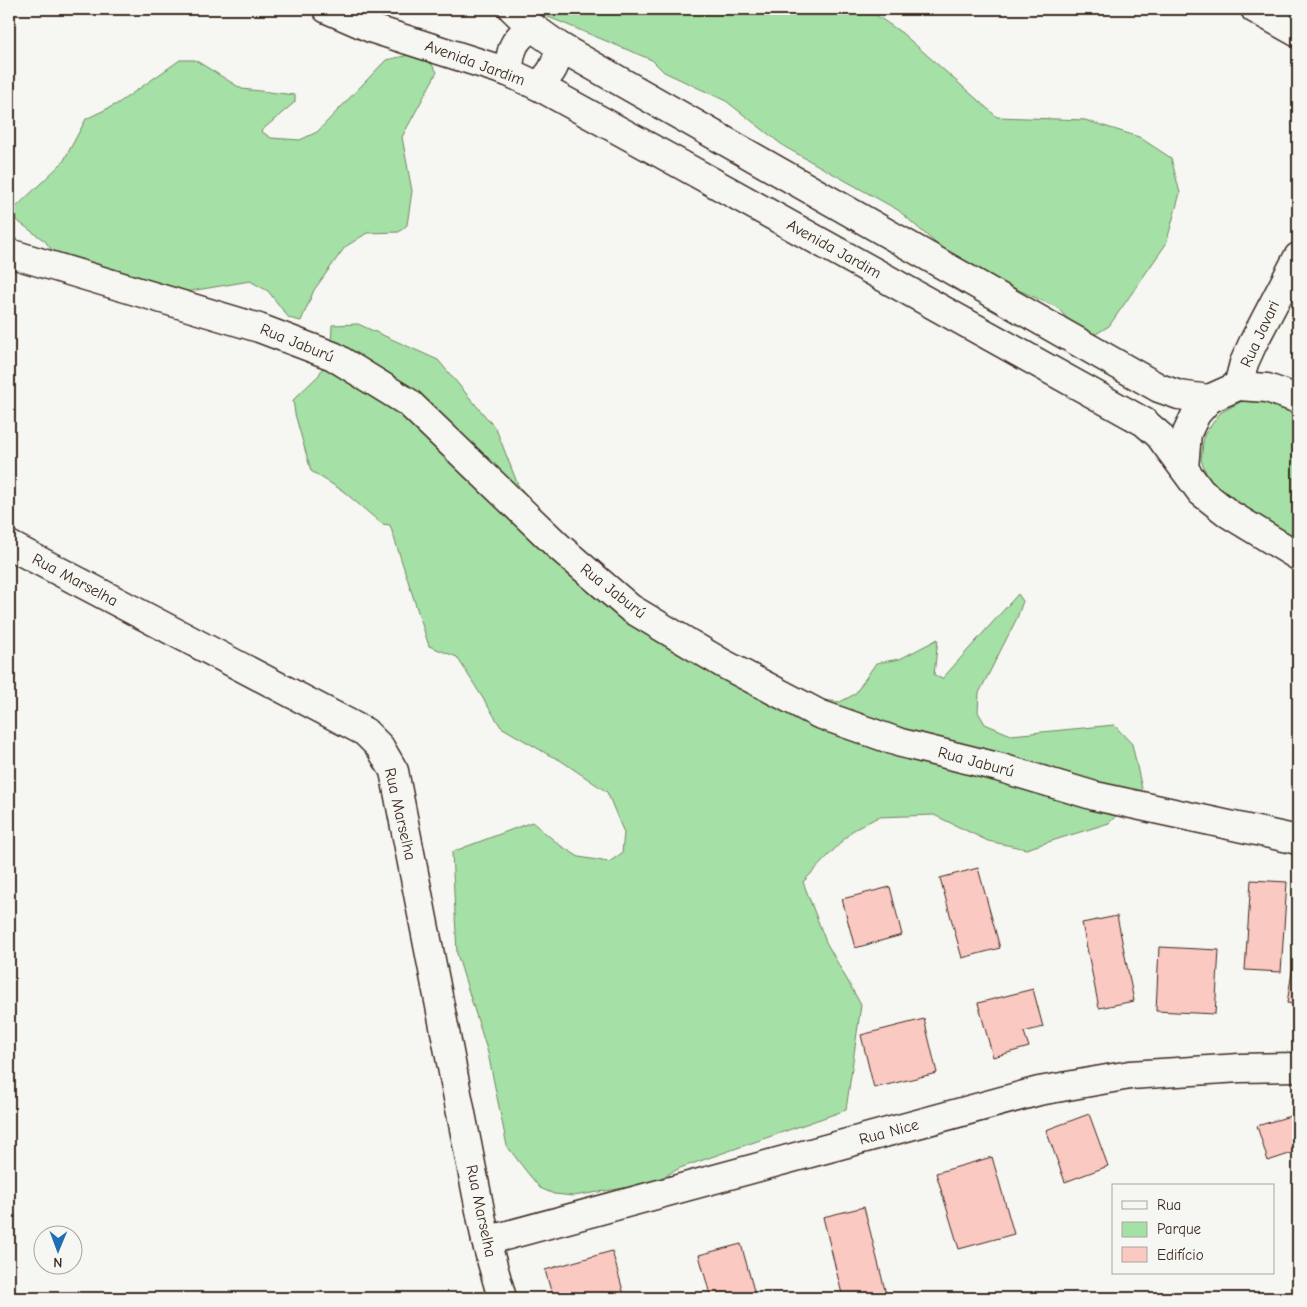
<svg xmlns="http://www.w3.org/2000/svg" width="1307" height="1307" font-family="'Comic Neue',sans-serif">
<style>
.green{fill:#a5e0a6;stroke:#708562}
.building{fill:#fac9c2;stroke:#3b2a1e}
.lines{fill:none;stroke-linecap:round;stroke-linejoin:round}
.minor-casing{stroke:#3b2a1e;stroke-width:31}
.minor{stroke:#f6f6f2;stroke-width:28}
.labels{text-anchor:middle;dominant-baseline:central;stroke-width:5;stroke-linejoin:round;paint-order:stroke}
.street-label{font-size:16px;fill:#3b2a1e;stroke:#f6f6f2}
</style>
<rect width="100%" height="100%" fill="#f6f6f2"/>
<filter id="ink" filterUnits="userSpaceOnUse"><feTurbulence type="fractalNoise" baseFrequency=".02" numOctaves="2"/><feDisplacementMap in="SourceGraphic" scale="10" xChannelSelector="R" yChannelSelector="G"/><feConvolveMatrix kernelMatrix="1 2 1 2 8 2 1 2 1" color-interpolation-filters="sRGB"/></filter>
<g filter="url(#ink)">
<g class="green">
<polygon points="532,9 867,9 902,33 997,117 1085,120 1139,137 1171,158 1180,193 1166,244 1109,326 1096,334 1085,333 1084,329 1074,327 1058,308 957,262 898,210 785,147 726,101 664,72 652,60 546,16"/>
<polygon points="409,55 430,62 437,72 402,137 412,191 407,225 399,232 367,233 345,247 314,290 301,321 289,318 268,291 250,281 161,296 71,276 45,241 16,220 13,210 63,162 86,119 117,104 180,60 195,60 242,89 295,95 295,102 261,131 271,138 300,140 317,132 386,60"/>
<polygon points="358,324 438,360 496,429 518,485 537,508 559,550 772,694 840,702 855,694 876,663 900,659 938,639 934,675 942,679 1018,594 1023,601 1017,618 979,693 978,712 985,724 1011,735 1114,725 1132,744 1142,789 1109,823 1026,849 988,841 934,815 878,817 852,831 803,882 826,942 861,1005 846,1110 680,1168 650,1184 573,1196 554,1194 540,1188 526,1171 507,1146 488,1053 457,954 452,852 532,822 561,846 579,857 609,862 622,853 624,833 607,792 560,760 549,755 501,727 457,657 429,646 390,525 382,524 343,491 311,471 295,414 293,400 319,375 331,350 332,325"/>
<polygon points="1244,400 1277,404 1298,416 1298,541 1227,501 1210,484 1201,460 1204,435 1220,413"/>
</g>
<g class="building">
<polygon points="978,868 1000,948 962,958 940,878"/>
<polygon points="1251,880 1287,882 1281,972 1245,970"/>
<polygon points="890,887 902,935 855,948 842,899"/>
<polygon points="1117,916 1134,1001 1099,1008 1082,923"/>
<polygon points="1159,947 1219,950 1215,1014 1156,1011"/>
<polygon points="1294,959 1298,960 1298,1005 1287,1003"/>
<polygon points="1033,989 1043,1027 1024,1032 1029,1047 993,1057 978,1003"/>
<polygon points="924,1019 937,1073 874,1088 861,1035"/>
<polygon points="1089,1114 1108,1166 1065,1182 1046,1130"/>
<polygon points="1297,1114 1298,1151 1268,1161 1257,1126"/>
<polygon points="992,1157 1014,1234 959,1249 936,1173"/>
<polygon points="864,1207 887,1298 843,1298 823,1217"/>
<polygon points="741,1244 756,1298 711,1298 699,1255"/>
<polygon points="612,1251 625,1298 553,1298 545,1270"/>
</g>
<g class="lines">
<g class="minor-casing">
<g id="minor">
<polyline points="327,9 373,29 508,72 538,86 680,164 1144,422 1159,435 1201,492 1229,514 1298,556"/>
<polyline points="513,9 532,27 560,47 1159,388 1179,395 1209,399 1238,386 1267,388 1298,399"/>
<polyline points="1255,9 1298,33"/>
<path d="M508 72C511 50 512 40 532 27"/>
<path d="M538 86C553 72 555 67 560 47"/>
<polyline points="9,253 259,328 333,356 409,403 558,546 630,608 722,663 819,714 901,743 998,767 1095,796 1298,840"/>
<polyline points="1238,386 1244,363 1253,343 1298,257"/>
<polyline points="1184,468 1187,433 1196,414 1209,399"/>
<polyline points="9,545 365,732 380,747 394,771 486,1241 502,1298"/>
<polyline points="486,1241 1039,1091 1130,1075 1240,1068 1298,1067"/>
</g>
</g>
<use href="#minor" class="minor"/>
</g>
</g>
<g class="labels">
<g class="street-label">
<text transform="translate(475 63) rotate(20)">Avenida Jardim</text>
<text transform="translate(834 249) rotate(29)">Avenida Jardim</text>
<text transform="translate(1260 334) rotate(-65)">Rua Javari</text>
<text transform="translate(297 343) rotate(22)">Rua Jaburú</text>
<text transform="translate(75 580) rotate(28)">Rua Marselha</text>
<text transform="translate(613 591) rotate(38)">Rua Jaburú</text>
<text transform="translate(976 762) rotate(15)">Rua Jaburú</text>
<text transform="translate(400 814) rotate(77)">Rua Marselha</text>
<text transform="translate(889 1132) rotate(-15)">Rua Nice</text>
<text transform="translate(481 1211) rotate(78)">Rua Marselha</text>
</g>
</g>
<rect width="1307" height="1307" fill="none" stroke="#f6f6f2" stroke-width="30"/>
<rect x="15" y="15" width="1277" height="1277" fill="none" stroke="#3b2a1e" stroke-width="2" filter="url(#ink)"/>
<rect x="1112" y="1184" width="162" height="90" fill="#f6f6f2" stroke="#aba49d"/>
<rect x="1122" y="1201" width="25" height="8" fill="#f6f6f2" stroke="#aba49d"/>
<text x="1157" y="1210" font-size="15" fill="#3b2a1e">Rua</text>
<rect x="1122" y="1222" width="25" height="15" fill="#a5e0a6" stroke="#aba49d"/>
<text x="1157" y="1234" font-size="15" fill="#3b2a1e">Parque</text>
<rect x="1122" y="1247" width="25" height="15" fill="#fac9c2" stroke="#aba49d"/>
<text x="1157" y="1260" font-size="15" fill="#3b2a1e">Edifício</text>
<g transform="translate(58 1250) rotate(181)"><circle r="24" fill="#f6f6f2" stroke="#aba49d"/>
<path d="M0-4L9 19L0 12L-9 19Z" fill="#1f6fb2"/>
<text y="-8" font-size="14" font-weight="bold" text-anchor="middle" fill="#3b2a1e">N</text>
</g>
</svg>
